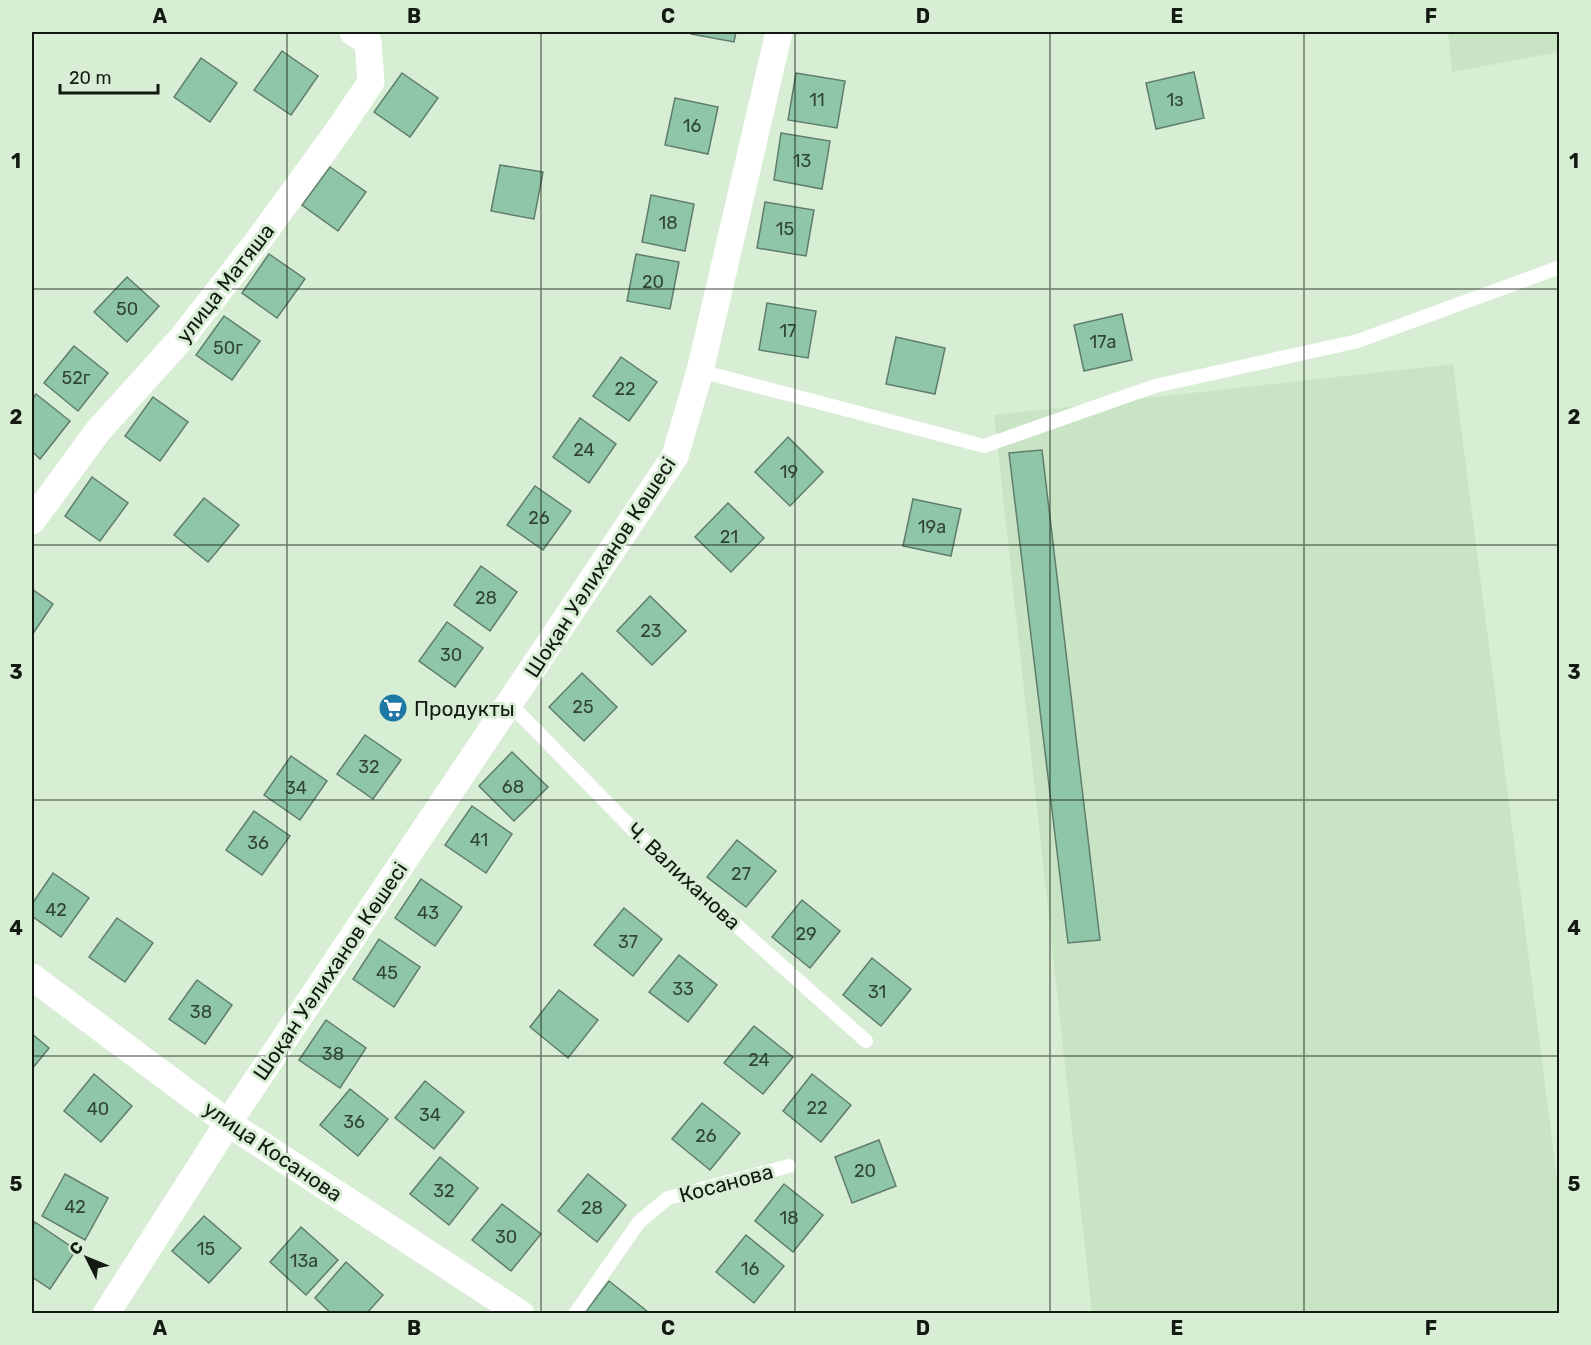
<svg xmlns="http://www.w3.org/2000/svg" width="1591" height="1345" font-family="Rubik,sans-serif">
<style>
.built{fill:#c9e4c4}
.building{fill:#8fc6a8;stroke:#5f7d6c;stroke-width:1.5}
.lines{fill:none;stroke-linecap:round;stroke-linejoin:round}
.lane{stroke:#fff;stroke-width:14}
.street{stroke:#fff;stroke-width:27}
.grid{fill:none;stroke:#121a11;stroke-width:1.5;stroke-opacity:0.55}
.labels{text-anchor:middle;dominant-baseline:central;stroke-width:6;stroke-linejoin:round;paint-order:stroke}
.number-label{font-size:18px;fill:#314537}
.street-label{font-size:21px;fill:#121a11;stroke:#d8eed4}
.poi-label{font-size:21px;fill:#121a11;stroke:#d8eed4;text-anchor:start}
.neatline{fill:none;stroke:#121a11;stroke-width:2}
.grid-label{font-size:20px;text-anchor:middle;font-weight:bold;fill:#121a11}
</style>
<rect width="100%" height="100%" fill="#d8eed4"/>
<g class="built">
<polygon points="1448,32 1559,32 1559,52 1452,72"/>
<polygon points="1453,364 1559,1194 1559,1313 1092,1313 994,415"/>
</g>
<g class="building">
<polygon points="692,32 736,32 734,42 691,34"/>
<polygon points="282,51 318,76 291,115 254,90"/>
<polygon points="201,58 237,83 210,122 174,97"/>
<polygon points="1194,72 1204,118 1156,129 1146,83"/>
<polygon points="402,73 438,98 410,137 374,112"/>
<polygon points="796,73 845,81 837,128 788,120"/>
<polygon points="675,98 718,107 708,154 665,145"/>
<polygon points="781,133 830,141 822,189 774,180"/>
<polygon points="500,165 543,172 534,219 491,211"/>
<polygon points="330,167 366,192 338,231 302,205"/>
<polygon points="651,195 694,204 685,251 642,242"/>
<polygon points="765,202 814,210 806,256 757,248"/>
<polygon points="269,254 305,279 277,318 242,293"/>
<polygon points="636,254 679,262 670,309 627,301"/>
<polygon points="127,277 159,306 127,342 94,312"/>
<polygon points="767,303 816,311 808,358 759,350"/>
<polygon points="1122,314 1132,360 1084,371 1074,325"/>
<polygon points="224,316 260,341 232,380 196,355"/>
<polygon points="896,337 945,348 935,394 886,384"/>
<polygon points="74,346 108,373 78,411 44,383"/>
<polygon points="621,357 657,382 629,421 593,396"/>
<polygon points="36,394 70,421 40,459 32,451 32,400"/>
<polygon points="153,397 188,422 160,461 125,436"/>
<polygon points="580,418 616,444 589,483 553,457"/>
<polygon points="788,437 823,472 790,506 755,472"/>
<polygon points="1042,450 1100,940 1068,943 1009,453"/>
<polygon points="92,477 128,503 100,541 65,516"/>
<polygon points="535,486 571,511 543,550 507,525"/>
<polygon points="204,498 239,525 208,562 174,535"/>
<polygon points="913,499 961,509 951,556 903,546"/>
<polygon points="728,503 764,538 731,572 695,537"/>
<polygon points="481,566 517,592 490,631 454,605"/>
<polygon points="32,589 53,604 32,635"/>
<polygon points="650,596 686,631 652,665 617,631"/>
<polygon points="447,622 483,648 455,687 419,661"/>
<polygon points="582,673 617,707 584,741 549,707"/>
<polygon points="365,735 401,760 373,799 337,774"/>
<polygon points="512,752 548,787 514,821 479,786"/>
<polygon points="291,756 327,781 300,820 264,795"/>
<polygon points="472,806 512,834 486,873 445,845"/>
<polygon points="254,811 290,836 262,875 226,850"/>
<polygon points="737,840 776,871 746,907 707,877"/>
<polygon points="53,873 89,898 61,937 32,916 32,904"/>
<polygon points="421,879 462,907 435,946 395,918"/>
<polygon points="802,900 840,931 810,968 772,937"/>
<polygon points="624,908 662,939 633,976 594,945"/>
<polygon points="117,918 153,943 125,982 89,957"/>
<polygon points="379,939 420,967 394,1007 353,979"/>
<polygon points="679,955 717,985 688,1022 649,992"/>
<polygon points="872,958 911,989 881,1026 843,995"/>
<polygon points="197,980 232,1005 205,1044 169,1019"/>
<polygon points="559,990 598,1020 568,1058 530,1027"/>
<polygon points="326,1020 366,1048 340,1088 299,1060"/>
<polygon points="754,1026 793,1057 763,1094 724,1063"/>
<polygon points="32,1034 49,1048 32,1069"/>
<polygon points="94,1074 132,1106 101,1142 64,1111"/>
<polygon points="812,1074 851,1105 821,1142 783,1111"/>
<polygon points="425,1081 464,1112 434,1149 395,1118"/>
<polygon points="350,1089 388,1119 358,1156 320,1125"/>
<polygon points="702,1103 740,1133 710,1170 672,1139"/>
<polygon points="879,1140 896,1186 852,1203 835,1157"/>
<polygon points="440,1157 478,1188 449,1225 410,1194"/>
<polygon points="65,1174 108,1198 85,1240 42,1216"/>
<polygon points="588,1174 626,1205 597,1242 558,1211"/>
<polygon points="784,1184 823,1215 793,1252 755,1221"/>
<polygon points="502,1204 541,1234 511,1271 472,1240"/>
<polygon points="204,1216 241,1248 209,1283 172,1251"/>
<polygon points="35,1222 76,1250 50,1289 32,1277 32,1228"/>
<polygon points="301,1227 338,1260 306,1295 270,1262"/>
<polygon points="746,1235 784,1266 754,1303 716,1272"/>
<polygon points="346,1262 383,1295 366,1314 332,1314 315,1298"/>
<polygon points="609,1281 648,1312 647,1314 584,1314"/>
</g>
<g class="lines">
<g class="lane">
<polyline points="700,371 984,446 1155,386 1358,341 1560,267"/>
<polyline points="509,703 659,856 866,1041"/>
<polyline points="575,1314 639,1222 668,1198 789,1166"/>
</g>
<g class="street">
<polyline points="32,521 98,431 181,339 258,241 338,131 371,82 368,42 353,32"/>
<polyline points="32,977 228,1123 521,1314"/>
<polyline points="106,1314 228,1123 675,456 700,371 779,32"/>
</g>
</g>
<path class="grid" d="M287 32V1314M541 32V1314M795 32V1314M1050 32V1314M1304 32V1314M32 289H1560M32 545H1560M32 800H1560M32 1056H1560"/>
<defs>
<g id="supermarket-disc" transform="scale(1.5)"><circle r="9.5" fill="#1e78a6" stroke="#d8eed4"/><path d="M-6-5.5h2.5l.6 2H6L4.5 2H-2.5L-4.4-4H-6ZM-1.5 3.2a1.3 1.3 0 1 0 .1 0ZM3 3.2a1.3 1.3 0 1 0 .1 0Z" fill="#fff"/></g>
</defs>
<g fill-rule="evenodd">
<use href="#supermarket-disc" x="393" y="708"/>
</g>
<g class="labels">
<g class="number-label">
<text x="817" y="100">11</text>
<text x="1175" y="100">1з</text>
<text x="692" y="126">16</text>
<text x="802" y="161">13</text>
<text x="668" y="223">18</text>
<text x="785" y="229">15</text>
<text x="653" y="282">20</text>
<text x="127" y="309">50</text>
<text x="788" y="331">17</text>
<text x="1103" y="342">17а</text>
<text x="228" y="348">50г</text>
<text x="76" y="378">52г</text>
<text x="625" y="389">22</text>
<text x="584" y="450">24</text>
<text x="789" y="472">19</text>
<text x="539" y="518">26</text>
<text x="932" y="527">19а</text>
<text x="729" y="537">21</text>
<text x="486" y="598">28</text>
<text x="651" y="631">23</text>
<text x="451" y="655">30</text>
<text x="583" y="707">25</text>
<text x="369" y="767">32</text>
<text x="513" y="787">68</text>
<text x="296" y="788">34</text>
<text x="479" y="840">41</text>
<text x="258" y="843">36</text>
<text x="741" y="874">27</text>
<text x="56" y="910">42</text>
<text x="428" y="913">43</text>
<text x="806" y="934">29</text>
<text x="628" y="942">37</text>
<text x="387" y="973">45</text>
<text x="683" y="989">33</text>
<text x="877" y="992">31</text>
<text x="201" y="1012">38</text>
<text x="333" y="1054">38</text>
<text x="759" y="1060">24</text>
<text x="817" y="1108">22</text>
<text x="98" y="1109">40</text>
<text x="430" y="1115">34</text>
<text x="354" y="1122">36</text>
<text x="706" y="1136">26</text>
<text x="865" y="1171">20</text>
<text x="444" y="1191">32</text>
<text x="75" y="1207">42</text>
<text x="592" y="1208">28</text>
<text x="789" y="1218">18</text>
<text x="506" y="1237">30</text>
<text x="206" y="1249">15</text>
<text x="304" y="1261">13а</text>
<text x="750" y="1269">16</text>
</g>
<g class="street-label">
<text transform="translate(225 283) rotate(-52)">улица Матяша</text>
<text transform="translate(600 567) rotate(-57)">Шоқан Уәлиханов Көшесі</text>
<text transform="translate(684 876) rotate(43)">Ч. Валиханова</text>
<text transform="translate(330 971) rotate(-56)">Шоқан Уәлиханов Көшесі</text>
<text transform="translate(273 1151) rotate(34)">улица Косанова</text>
<text transform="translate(726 1183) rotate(-15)">Косанова</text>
</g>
<g class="poi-label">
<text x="414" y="708">Продукты</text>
</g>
</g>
<rect width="1591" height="1345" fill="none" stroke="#d8eed4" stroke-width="66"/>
<g transform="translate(87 1258) rotate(313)" stroke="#d8eed4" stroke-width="4.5" paint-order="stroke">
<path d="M0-4.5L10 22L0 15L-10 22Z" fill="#121a11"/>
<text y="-9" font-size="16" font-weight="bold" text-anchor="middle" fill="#121a11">С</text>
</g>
<path d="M60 84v9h98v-9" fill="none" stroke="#121a11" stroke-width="3"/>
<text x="69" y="84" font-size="18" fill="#121a11" stroke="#d8eed4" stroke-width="4.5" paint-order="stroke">20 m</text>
<rect x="33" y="33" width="1525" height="1279" class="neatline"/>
<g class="grid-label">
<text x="160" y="23">A</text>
<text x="414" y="23">B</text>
<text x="668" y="23">C</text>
<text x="923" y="23">D</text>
<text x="1177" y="23">E</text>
<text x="1431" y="23">F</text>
<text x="16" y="168">1</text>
<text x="1574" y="168">1</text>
<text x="16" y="424">2</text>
<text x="1574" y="424">2</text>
<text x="16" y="679">3</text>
<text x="1574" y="679">3</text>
<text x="16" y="935">4</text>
<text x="1574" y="935">4</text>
<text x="16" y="1191">5</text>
<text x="1574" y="1191">5</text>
<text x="160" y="1335">A</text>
<text x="414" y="1335">B</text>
<text x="668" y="1335">C</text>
<text x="923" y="1335">D</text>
<text x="1177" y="1335">E</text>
<text x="1431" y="1335">F</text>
</g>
</svg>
